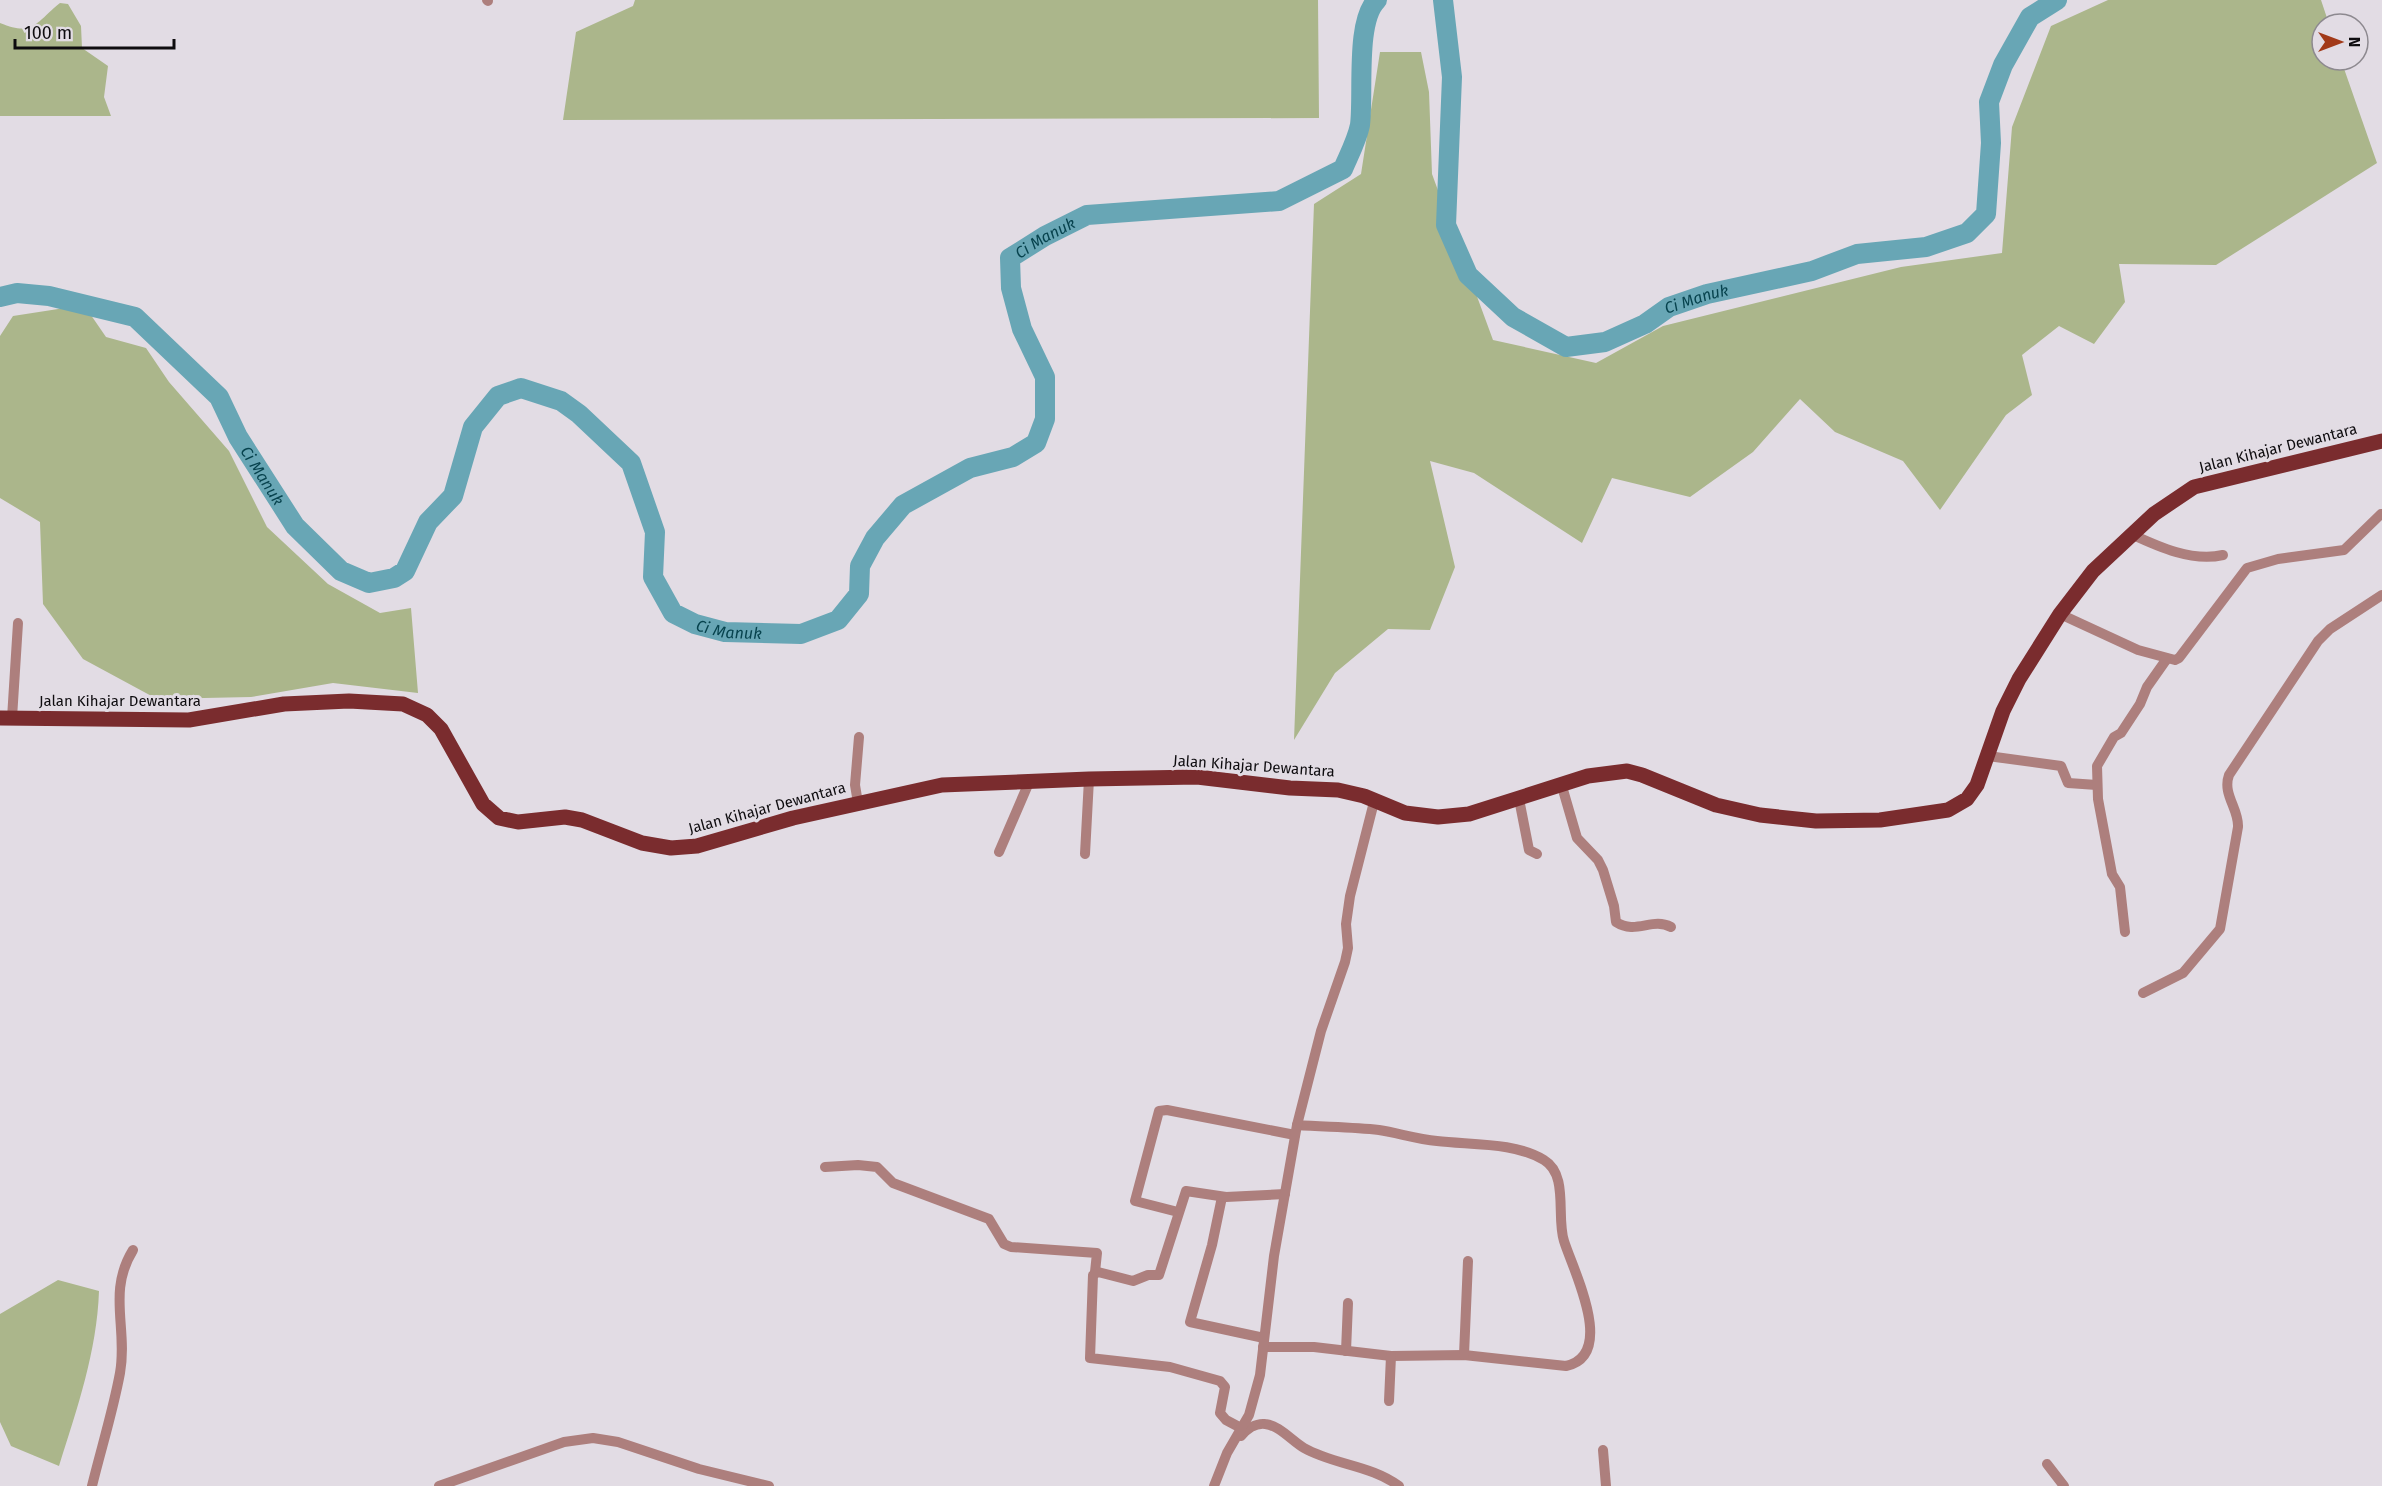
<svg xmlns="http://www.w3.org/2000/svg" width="2382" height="1486" font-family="'Fira Sans',sans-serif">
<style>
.green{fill:#abb68b}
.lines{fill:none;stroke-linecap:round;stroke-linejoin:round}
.river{stroke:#68a6b5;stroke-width:20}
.street{stroke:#ad7f7d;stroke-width:10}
.primary{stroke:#7a2c2e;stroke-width:15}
.labels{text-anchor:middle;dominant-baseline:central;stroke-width:6;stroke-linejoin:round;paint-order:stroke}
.street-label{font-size:15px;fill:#0e0c0f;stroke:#e2dce4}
.water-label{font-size:16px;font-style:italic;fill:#07434e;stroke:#e2dce4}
</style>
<rect width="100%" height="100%" fill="#e2dce4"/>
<g class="green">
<polygon points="635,0 1318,0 1319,118 563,120 576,32 633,6"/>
<polygon points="2108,0 2321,0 2329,24 2322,24 2322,60 2341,60 2377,163 2216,265 2119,264 2125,302 2094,344 2059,326 2022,355 2032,395 2006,415 1940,510 1903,461 1835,432 1800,399 1753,452 1690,497 1612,478 1582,543 1474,473 1430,461 1455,567 1430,630 1388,629 1335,673 1294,740 1314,204 1361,174 1380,52 1421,52 1429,92 1432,174 1493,340 1596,363 1663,326 1901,267 2002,253 2012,127 2051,26"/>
<path d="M60 3 68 4 81 26 82 48 108 66 104 97 111 116H0V23C34 37 36 22 60 3Z"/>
<polygon points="84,305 106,337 146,348 169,382 229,451 267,527 328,584 380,613 411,608 418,693 333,683 251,697 157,699 83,659 43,604 40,522 0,498 0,336 13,316"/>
<path d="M58 1280 99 1291C97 1351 77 1409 59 1466L11 1446 0 1422V1314Z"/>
</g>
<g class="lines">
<g class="river">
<path id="s1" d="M1443 0 1452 77 1446 225 1468 275 1513 317 1566 347 1605 342 1645 324 1669 307 1707 294 1812 271 1857 254 1926 247 1967 233 1986 214 1991 143 1989 102 2003 65 2030 17 2057 0"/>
<path id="s2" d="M0 297 17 293 49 296 135 317 219 397 238 437 295 526 341 571 369 583 394 578 405 571 428 522 453 496 473 427 498 396 521 388 561 401 579 414 631 463 655 532 653 577 673 613 695 624 725 632 801 634 838 620 859 594 860 566 875 538 903 505 970 468 1013 457 1036 443 1045 419V377L1022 329 1011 288 1010 258 1045 236 1087 215 1279 201 1343 169C1349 155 1357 140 1360 125 1364 94 1355 21 1377 0"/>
</g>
<g class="street">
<polyline points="487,0 488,1"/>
<path d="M2131 534C2159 547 2192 562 2223 555"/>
<polyline points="2060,614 2138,650 2175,660 2179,658 2247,568 2278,559 2344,550 2381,514"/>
<polyline points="12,718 18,623"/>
<polyline points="1988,756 2061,766 2068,783 2097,785"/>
<path d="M1561 783 1577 838 1598 860 1603 870 1614 906 1616 922C1636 935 1652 917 1671 927"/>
<polyline points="1519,799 1529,850 1537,854"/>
<polyline points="858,803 855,785 859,737"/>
<polyline points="999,852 1030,780"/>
<polyline points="1085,854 1089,779"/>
<polyline points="2125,932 2120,887 2112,874 2098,799 2097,766 2114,737 2121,733 2140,704 2147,687 2166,660"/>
<path d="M2143 993 2183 973 2220 929 2238 827C2239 809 2222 794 2229 775L2318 641 2330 629 2382 595"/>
<polyline points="825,1167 858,1165 877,1167 893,1183 989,1219 1004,1244 1011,1247 1097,1253 1095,1272"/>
<polyline points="1222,1197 1212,1245 1190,1322 1264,1338"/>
<polyline points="1178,1212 1135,1201 1159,1111 1167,1110 1295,1135"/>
<path d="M1263 1347H1314L1391 1356 1464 1355 1566 1366C1617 1355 1573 1270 1564 1241 1556 1217 1569 1175 1544 1160 1515 1142 1470 1145 1437 1141 1417 1139 1398 1133 1379 1130 1352 1127 1324 1127 1297 1125"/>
<polyline points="1346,1351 1348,1303"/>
<polyline points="1464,1355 1468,1261"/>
<polyline points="1389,1401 1391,1356"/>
<polyline points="1241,1428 1226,1420 1220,1413 1225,1387 1220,1381 1170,1367 1090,1358 1093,1275 1098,1272 1133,1281 1148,1275 1159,1275 1186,1191 1226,1197 1285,1194"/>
<path d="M1241 1436C1247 1429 1256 1423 1265 1424 1279 1425 1292 1441 1304 1448 1334 1465 1371 1465 1399 1486"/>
<polyline points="1603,1450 1606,1486"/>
<polyline points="2047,1464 2064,1486"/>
<path d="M92 1486C101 1449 113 1411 120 1373 128 1328 107 1292 133 1250"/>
<polyline points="439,1486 564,1442 593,1438 618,1442 699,1469 769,1486"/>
<polyline points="1214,1486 1227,1453 1249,1415 1260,1375 1274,1256 1297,1125 1321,1031 1345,962 1348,948 1346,924 1350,896 1374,802"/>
</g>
<polyline class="primary" points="0,718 189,720 284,704 349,701 403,704 427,715 441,729 483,804 499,818 518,822 565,817 582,820 642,843 671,848 697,846 793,818 942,785 1089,779 1197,777 1290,788 1338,790 1364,796 1405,813 1438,817 1469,814 1588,776 1627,771 1642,775 1716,805 1760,815 1816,821 1880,820 1948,810 1967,799 1977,785 2003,711 2019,679 2060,614 2093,571 2154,514 2194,487 2382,441"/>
</g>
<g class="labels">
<g class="street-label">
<text transform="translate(2278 448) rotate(-14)">Jalan Kihajar Dewantara</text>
<text x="120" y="701">Jalan Kihajar Dewantara</text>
<text transform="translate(1254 766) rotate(4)">Jalan Kihajar Dewantara</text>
<text transform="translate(767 808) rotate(-15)">Jalan Kihajar Dewantara</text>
</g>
<g class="water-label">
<text stroke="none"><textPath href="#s2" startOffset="1748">Ci Manuk</textPath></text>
<text stroke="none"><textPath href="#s1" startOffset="544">Ci Manuk</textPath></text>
<text stroke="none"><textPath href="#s2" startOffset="344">Ci Manuk</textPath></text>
<text stroke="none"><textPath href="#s2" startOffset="1118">Ci Manuk</textPath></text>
</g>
</g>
<g transform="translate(2340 42) rotate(90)"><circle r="28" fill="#e2dce4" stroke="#8d898f" stroke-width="1.5"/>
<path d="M0-4.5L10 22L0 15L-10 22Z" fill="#a23a19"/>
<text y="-9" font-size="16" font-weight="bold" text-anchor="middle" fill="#0e0c0f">N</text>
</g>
<path d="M15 39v9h159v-9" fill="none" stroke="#0e0c0f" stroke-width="3"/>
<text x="24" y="39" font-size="18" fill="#0e0c0f" stroke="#e2dce4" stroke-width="4.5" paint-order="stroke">100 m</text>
</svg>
